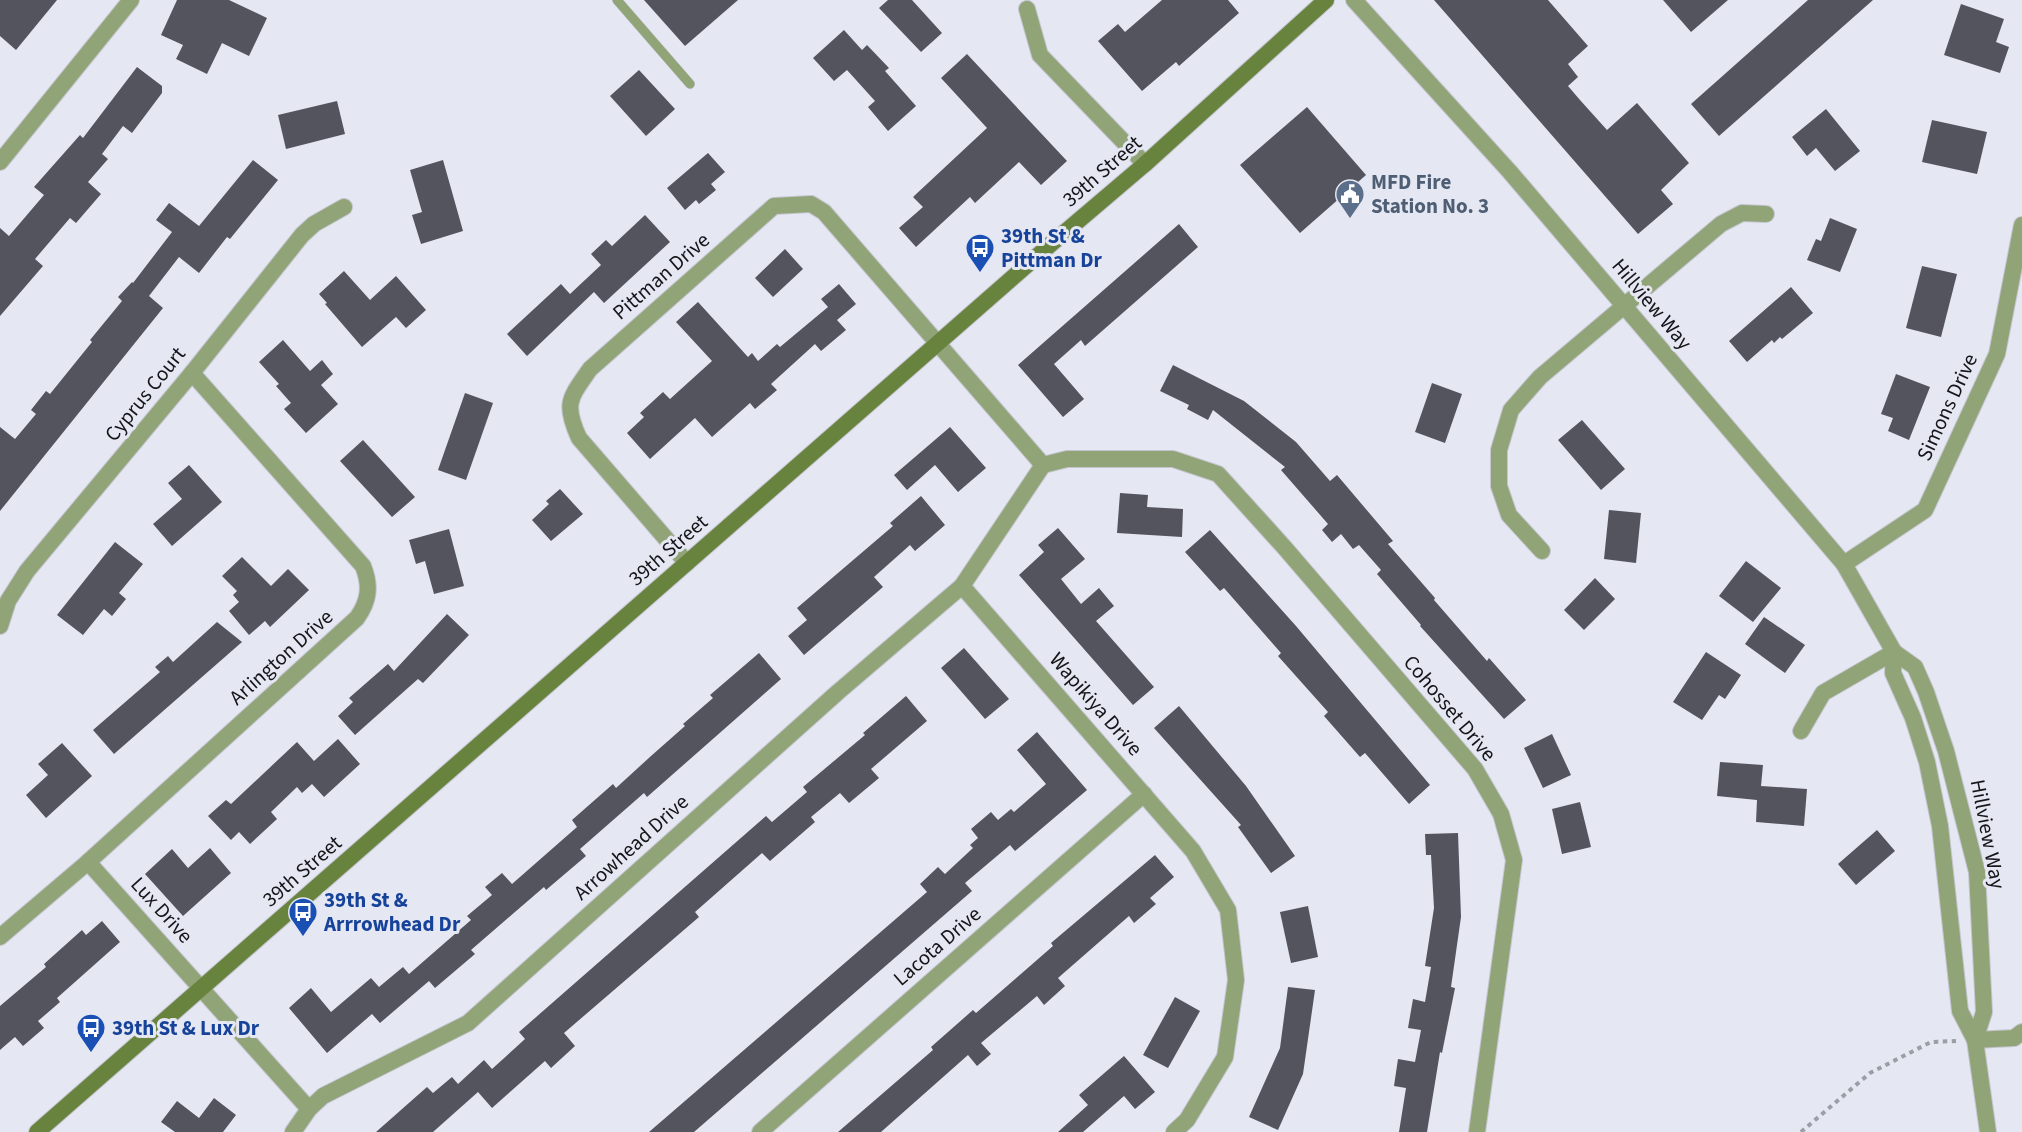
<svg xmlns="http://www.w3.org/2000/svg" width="2022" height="1132" font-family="'Source Sans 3',sans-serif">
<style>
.building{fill:#53545e}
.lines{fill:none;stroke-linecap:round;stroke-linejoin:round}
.service-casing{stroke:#c4c5cf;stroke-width:10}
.minor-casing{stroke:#c4c5cf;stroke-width:18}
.tertiary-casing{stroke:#c4c5cf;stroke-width:18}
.secondary-casing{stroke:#c4c5cf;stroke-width:18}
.path{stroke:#9c9ea6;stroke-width:4;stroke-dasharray:4.5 4.5;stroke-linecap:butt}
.service{stroke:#91a477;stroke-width:9}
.minor{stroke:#91a477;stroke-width:16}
.tertiary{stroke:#91a477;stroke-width:16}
.secondary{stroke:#68833e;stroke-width:16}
.labels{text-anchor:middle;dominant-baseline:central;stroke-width:6;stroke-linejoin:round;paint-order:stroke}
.street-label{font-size:21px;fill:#141518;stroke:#e5e7f2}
.service-label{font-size:21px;font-weight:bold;fill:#4e5e75;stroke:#e5e7f2;text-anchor:start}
.transit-label{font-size:21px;font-weight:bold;fill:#164399;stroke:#e5e7f2;text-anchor:start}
</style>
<rect width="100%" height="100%" fill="#e5e7f2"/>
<g class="building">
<polygon points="0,0 57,0 16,50 0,36"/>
<polygon points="177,0 229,0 267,18 249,56 222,43 207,74 176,59 183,45 161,35"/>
<polygon points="644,0 738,0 685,46"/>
<polygon points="888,0 912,0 942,33 921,52 879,8"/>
<polygon points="1162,0 1228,0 1239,13 1179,66 1176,62 1142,91 1098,41 1118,24 1125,32"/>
<polygon points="1434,0 1548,0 1588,46 1568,64 1578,77 1568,86 1580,100 1607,130 1637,103 1689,163 1661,190 1673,204 1638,234"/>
<polygon points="1663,0 1728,0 1691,32"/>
<polygon points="1808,0 1873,0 1719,136 1691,104"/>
<polygon points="1961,4 2004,19 1996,42 2009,47 2000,73 1944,55"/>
<polygon points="844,30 862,50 867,45 889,68 885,71 916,106 888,131 868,107 875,101 847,70 834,81 813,58"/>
<polygon points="967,54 1067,161 1041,185 1019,162 975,203 970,197 916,247 899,228 923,207 913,197 987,128 941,78"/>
<polygon points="137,67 162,86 162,93 132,133 123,126 102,154 108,159 88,182 101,194 76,223 70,218 35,259 43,266 0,316 0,228 9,236 44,195 34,187 80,135 83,138"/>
<polygon points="639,70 675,109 646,136 610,96"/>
<polygon points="337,101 345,134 286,149 278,115"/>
<polygon points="1307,107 1366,175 1300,233 1240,165"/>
<polygon points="1826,109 1860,151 1835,171 1816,148 1807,156 1792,137"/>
<polygon points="1932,120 1987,132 1977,174 1922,162"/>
<polygon points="708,153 725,172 711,184 716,190 699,204 696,200 685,210 667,188"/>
<polygon points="253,160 278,180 230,239 227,237 199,273 179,257 149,296 163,308 0,511 0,427 15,439 36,414 31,410 46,391 50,394 92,342 90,340 122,301 118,297 132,282 133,283 172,232 156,220 169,203 199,226"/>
<polygon points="443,160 463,231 421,244 412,215 422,212 410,170"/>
<polygon points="645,215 670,242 604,303 594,292 527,356 507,334 561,284 570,294 601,265 591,254 606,240 612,246"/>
<polygon points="1830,218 1857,229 1840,272 1807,260 1816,239 1821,241"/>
<polygon points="1179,224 1198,247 1085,346 1081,340 1054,364 1084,399 1063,417 1018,365"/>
<polygon points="785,249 803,269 773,297 755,278"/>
<polygon points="1922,266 1957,274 1941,337 1906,328"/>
<polygon points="344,271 370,300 396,276 426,310 406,328 396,317 362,347 325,304 327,303 319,294"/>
<polygon points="839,284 856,304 837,320 846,330 821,351 815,344 771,384 777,390 755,409 750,403 712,437 695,418 650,459 627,433 644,417 640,413 663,392 670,399 712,361 676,322 698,302 748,357 752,353 758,361 777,344 780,347 828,307 821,299"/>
<polygon points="1791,287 1813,313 1782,339 1780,337 1774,343 1772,340 1747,362 1729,341"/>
<polygon points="283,340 310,371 322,360 333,374 321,385 338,404 306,433 284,409 291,403 276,386 279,384 259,362"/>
<polygon points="1173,365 1244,401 1296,442 1330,481 1337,475 1393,541 1388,544 1435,598 1434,600 1487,661 1489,658 1526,700 1504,719 1420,626 1421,625 1377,574 1381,570 1359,545 1353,549 1341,534 1332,542 1322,530 1328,524 1281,470 1285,467 1213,410 1208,420 1187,409 1189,405 1160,391"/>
<polygon points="1896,374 1930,387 1909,440 1888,431 1893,418 1881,414"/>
<polygon points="1432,383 1462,394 1445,443 1415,432"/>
<polygon points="465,393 493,403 466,480 438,470"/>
<polygon points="1582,420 1625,469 1601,490 1558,440"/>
<polygon points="950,427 986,468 958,492 935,465 907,490 894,475"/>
<polygon points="363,440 415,497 392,517 340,461"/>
<polygon points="189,465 222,502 172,546 153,524 182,499 168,483"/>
<polygon points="560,489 583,514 551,541 532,520 549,504 546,501"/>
<polygon points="1120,493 1148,495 1147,507 1183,509 1182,537 1117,533"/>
<polygon points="921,496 945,525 915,551 910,545 874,577 883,587 804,655 788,636 807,620 797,608 893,526 890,523"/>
<polygon points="1609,510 1641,513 1636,563 1604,559"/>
<polygon points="1058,528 1085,559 1061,579 1081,604 1099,588 1114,606 1096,621 1154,687 1133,705 1019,575 1044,552 1038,545"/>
<polygon points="449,529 464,586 434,594 425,561 416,564 409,540"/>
<polygon points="1210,530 1296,626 1430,785 1409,804 1365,753 1360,757 1324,716 1328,712 1278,656 1281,653 1224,588 1220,591 1185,552"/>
<polygon points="115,542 143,564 119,593 126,599 112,616 104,609 83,635 57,615"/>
<polygon points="242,557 271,586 288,569 309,590 270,627 265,621 249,635 229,611 239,602 233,595 237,591 222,576"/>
<polygon points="1746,561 1781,588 1753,622 1719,596"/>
<polygon points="1595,578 1615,599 1584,630 1564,610"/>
<polygon points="447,614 469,635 423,683 418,679 355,735 338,716 353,702 349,698 388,664 394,671"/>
<polygon points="1764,617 1805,645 1785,673 1745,644"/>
<polygon points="217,622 242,642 114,754 93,730 160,672 155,667 168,656 173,662"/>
<polygon points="964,648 1009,699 985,719 941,668"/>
<polygon points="1706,652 1741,675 1725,699 1719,695 1702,720 1673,702"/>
<polygon points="759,653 781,679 647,797 644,793 580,849 586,856 546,890 544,887 471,950 475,954 435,988 429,981 380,1023 372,1014 327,1053 289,1008 311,988 331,1012 371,978 379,987 403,967 409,974 471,920 467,916 492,895 485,887 502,873 512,884 577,827 572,820 613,784 616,788 651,756 685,726 683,724 713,698 710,695"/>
<polygon points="906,696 927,721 871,769 879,778 849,803 840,793 811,817 815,822 770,861 762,853 695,912 699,917 564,1033 575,1046 551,1068 545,1061 492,1108 478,1092 433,1132 376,1132 427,1087 433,1093 452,1077 458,1084 484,1060 492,1069 525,1039 519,1032 766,816 772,822 807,792 803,787 865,735 863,733"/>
<polygon points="1179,706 1246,786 1295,856 1271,873 1238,827 1241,825 1154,728"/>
<polygon points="1037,732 1087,790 1015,851 1010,845 965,883 972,891 694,1132 649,1132 927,892 920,884 938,867 945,874 973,848 970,845 978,838 971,829 991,812 998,820 1011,809 1014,812 1046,784 1017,750"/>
<polygon points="1552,734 1571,775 1543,788 1524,748"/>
<polygon points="338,739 360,764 324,797 312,784 302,793 297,787 271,812 277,819 250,844 239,832 231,840 208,816 226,800 231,804 297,742 314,761"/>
<polygon points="62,743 92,776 46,818 26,795 48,775 38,764"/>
<polygon points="1720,762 1763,765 1761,786 1807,789 1804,826 1756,822 1757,800 1717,796"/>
<polygon points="1580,802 1591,847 1562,854 1552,809"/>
<polygon points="1877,830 1895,851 1856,885 1838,864"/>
<polygon points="1458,833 1461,917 1451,987 1455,988 1442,1053 1440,1052 1427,1132 1399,1132 1406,1088 1394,1086 1398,1059 1415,1062 1421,1030 1408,1028 1413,999 1425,1002 1431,967 1425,966 1434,908 1431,855 1426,855 1425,834"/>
<polygon points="210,848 231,873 183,916 145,874 172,849 188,868"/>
<polygon points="1155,855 1174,877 1150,898 1156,904 1134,923 1129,916 1058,978 1065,986 1044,1005 1037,996 981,1043 991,1054 977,1066 968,1055 881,1132 838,1132 933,1050 931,1047 973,1010 976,1013 1053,946 1051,943"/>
<polygon points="1308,906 1318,957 1291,963 1280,912"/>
<polygon points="102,921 120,942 57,998 60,1002 38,1021 44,1028 23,1046 15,1037 0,1050 0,1006 46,967 44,964 82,930 86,935"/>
<polygon points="1288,987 1315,990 1303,1074 1278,1130 1249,1117 1280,1048"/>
<polygon points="1175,997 1200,1011 1168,1068 1143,1055"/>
<polygon points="1124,1056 1155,1092 1135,1109 1124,1096 1083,1132 1058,1132 1088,1105 1079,1095"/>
<polygon points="214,1098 236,1115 223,1132 175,1132 161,1122 177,1101 199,1118"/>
</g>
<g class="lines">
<g class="service-casing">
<polyline id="service" points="617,0 690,84"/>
</g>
<g class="minor-casing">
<g id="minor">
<polyline points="1027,9 1040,55 1145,164"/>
<polyline points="0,162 131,0"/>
<polyline points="1043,465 1067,459 1173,459 1218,474 1284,547 1475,769 1501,814 1514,860 1477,1132"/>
<polyline points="1542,551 1509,515 1499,486 1499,450 1511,410 1540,377 1721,224 1742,213 1766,214"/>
<path d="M687 563 579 438C563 403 570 398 590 369L774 206 811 204 824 212 1043 465"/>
<polyline points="1844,564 1925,510 1997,354 2022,225"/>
<polyline points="962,586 1193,851 1228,910 1236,980 1225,1057 1187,1120 1174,1132"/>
<polyline points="0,626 8,601 27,571 192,373 302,235 314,224 344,207"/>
<polyline points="1801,731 1823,693 1894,652"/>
<polyline points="88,862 309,1109"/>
<path d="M0 937 88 862 357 618C369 601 371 586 363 566L192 373"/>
<polyline points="1975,1040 2014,1038 2022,1032"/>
<polyline points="293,1132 309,1109 323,1096 468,1023 838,692 962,586 1043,465"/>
<polyline points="760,1132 1144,794"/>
</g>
</g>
<g class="tertiary-casing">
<g id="tertiary">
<polyline points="1354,0 1510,172 1844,564 1894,652 1915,667 1926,692 1946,751 1977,872 1984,1012 1975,1040"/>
<polyline points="1894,652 1893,673 1913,718 1927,762 1940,826 1960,1011 1975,1040 1988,1132"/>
</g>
</g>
<g class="secondary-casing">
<polyline id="secondary" points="37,1132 1051,244 1145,164 1326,0"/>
</g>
<polyline class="path" points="1801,1132 1870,1073 1931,1042 1956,1041"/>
<use href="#service" class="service"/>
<use href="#minor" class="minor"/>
<use href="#tertiary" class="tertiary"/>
<use href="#secondary" class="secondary"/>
</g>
<defs>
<g id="civic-pin" transform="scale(1.5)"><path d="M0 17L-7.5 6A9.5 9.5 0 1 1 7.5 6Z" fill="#5c6f8a" stroke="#e5e7f2"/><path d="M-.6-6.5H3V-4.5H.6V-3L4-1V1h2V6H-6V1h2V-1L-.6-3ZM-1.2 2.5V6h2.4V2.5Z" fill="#fff"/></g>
<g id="bus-pin" transform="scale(1.5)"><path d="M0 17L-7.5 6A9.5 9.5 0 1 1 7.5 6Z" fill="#1a4fb4" stroke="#e5e7f2"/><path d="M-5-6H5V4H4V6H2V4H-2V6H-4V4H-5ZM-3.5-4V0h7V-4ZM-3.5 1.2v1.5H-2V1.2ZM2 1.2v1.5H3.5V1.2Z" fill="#fff"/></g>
</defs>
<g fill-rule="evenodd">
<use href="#civic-pin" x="1350" y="194"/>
<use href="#bus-pin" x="980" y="248"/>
<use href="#bus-pin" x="303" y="912"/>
<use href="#bus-pin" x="91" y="1028"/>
</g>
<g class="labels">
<g class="street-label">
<text transform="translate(1102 171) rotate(-41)">39th Street</text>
<text transform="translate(661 276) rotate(-41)">Pittman Drive</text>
<text transform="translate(1652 304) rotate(50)">Hillview Way</text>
<text transform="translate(145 394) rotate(-51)">Cyprus Court</text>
<text transform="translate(1947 407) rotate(-65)">Simons Drive</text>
<text transform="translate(668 550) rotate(-41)">39th Street</text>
<text transform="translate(281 657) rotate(-42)">Arlington Drive</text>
<text transform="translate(1096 704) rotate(49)">Wapikiya Drive</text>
<text transform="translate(1450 708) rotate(50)">Cohosset Drive</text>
<text transform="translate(1988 834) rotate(79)">Hillview Way</text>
<text transform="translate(631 847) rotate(-42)">Arrowhead Drive</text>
<text transform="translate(302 871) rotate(-41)">39th Street</text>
<text transform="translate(162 910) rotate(48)">Lux Drive</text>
<text transform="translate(937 946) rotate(-41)">Lacota Drive</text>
</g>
<g class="service-label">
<text x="1371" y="182">MFD Fire<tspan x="1371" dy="24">Station No. 3</tspan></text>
</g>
<g class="transit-label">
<text x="1001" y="236">39th St &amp;<tspan x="1001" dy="24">Pittman Dr</tspan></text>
<text x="324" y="900">39th St &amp;<tspan x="324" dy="24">Arrrowhead Dr</tspan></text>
<text x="112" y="1028">39th St &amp; Lux Dr</text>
</g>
</g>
</svg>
